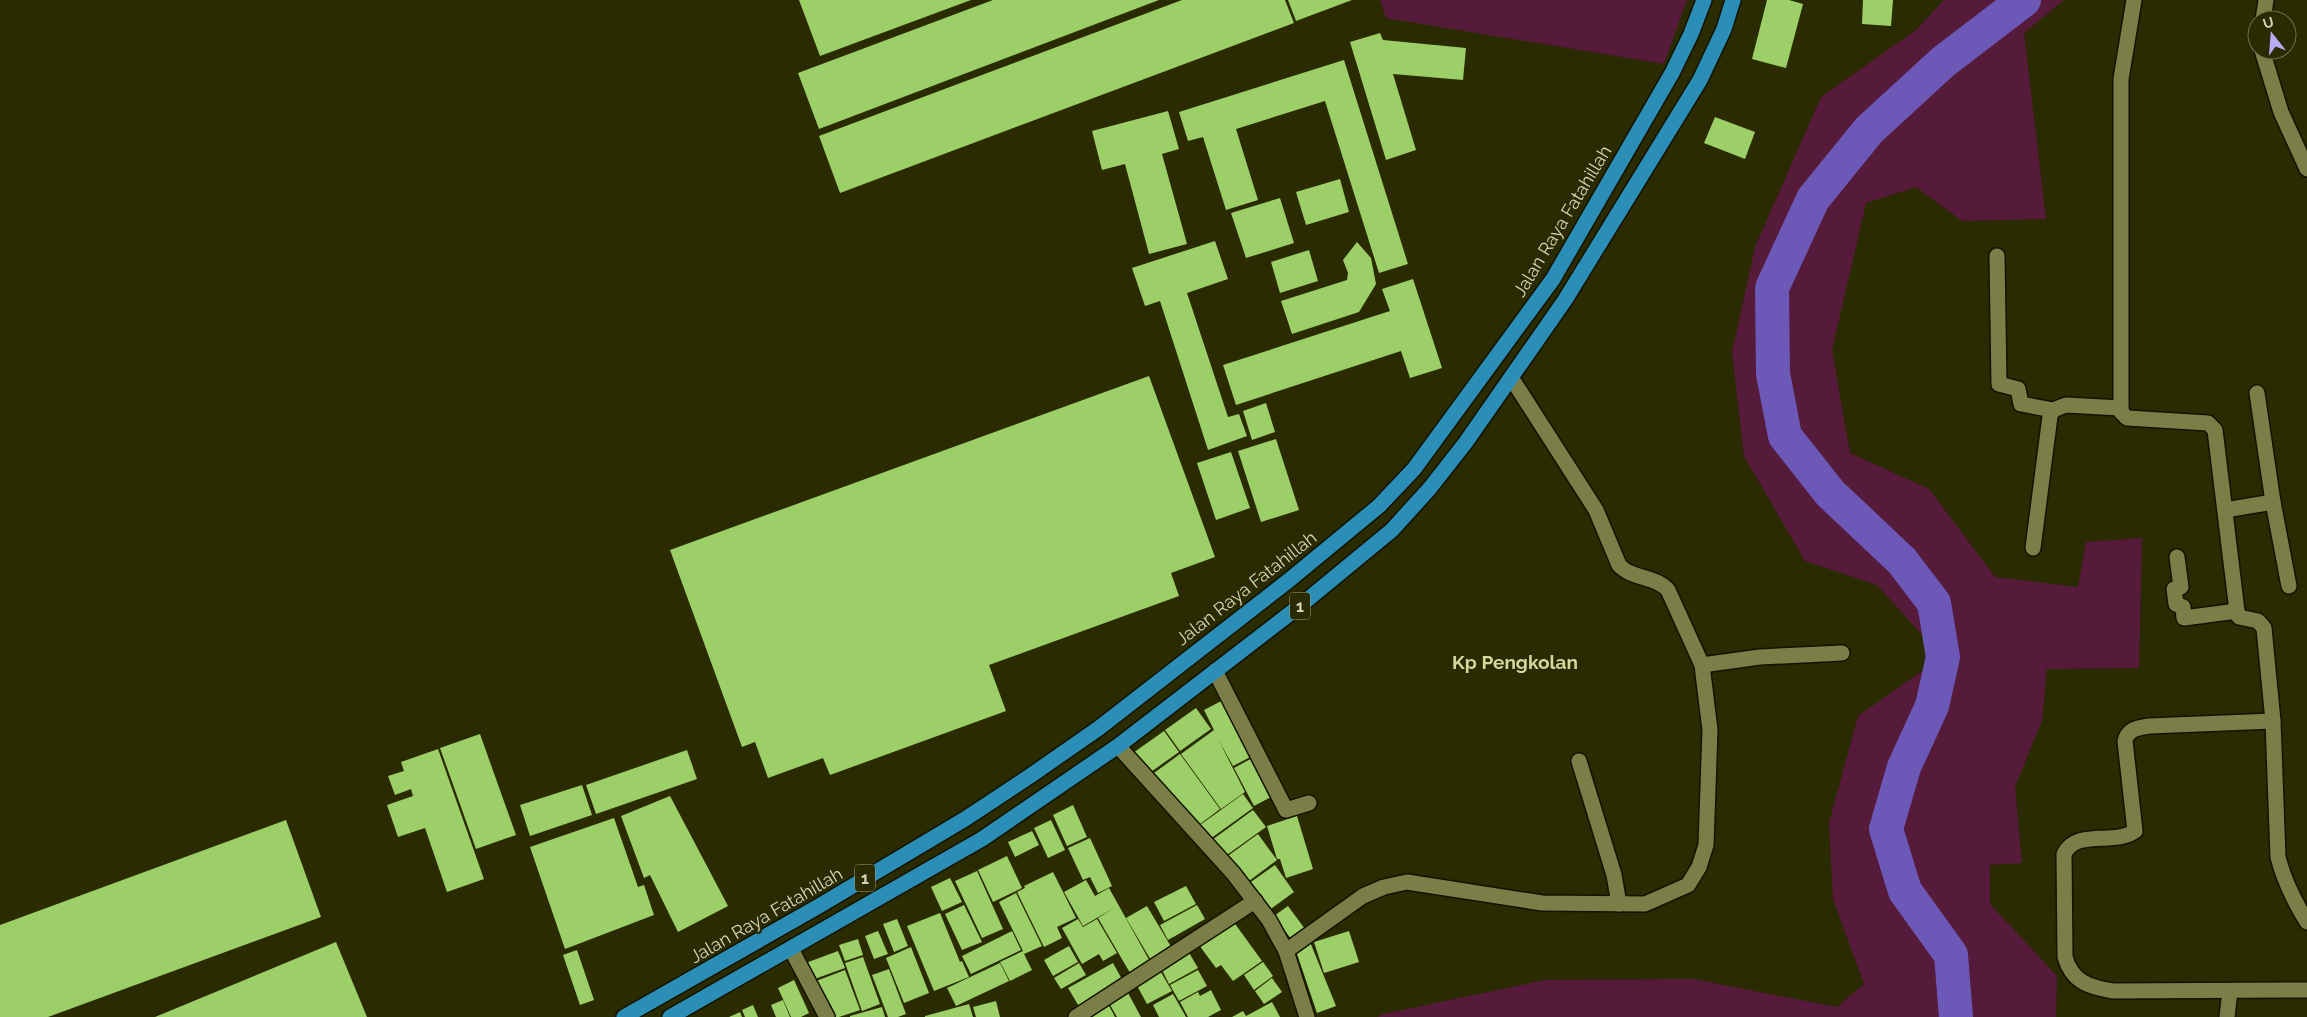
<svg xmlns="http://www.w3.org/2000/svg" width="2307" height="1017" font-family="Raleway,sans-serif">
<style>
.green{fill:#561a3a}
.lines{fill:none;stroke-linecap:round;stroke-linejoin:round}
.river{stroke:#6c58b6;stroke-width:34}
.building{fill:#9dcf69}
.minor-casing{stroke:#131300;stroke-width:18}
.highway-casing{stroke:#131300;stroke-width:18}
.minor{stroke:#7c7e47;stroke-width:15}
.highway{stroke:#2b8eb7;stroke-width:15}
.labels{text-anchor:middle;dominant-baseline:central;stroke-width:5;stroke-linejoin:round;paint-order:stroke}
.shield{fill:#2a2b00;stroke:#a1a382;stroke-width:1}
.shield-label{font-size:16px;font-weight:bold;fill:#d4d6ba}
.street-label{font-size:18px;fill:#d4d6ba;stroke:#2a2b00}
.neighbourhood-label{font-size:19px;font-weight:bold;fill:#d5d89d;stroke:#2a2b00}
</style>
<rect width="100%" height="100%" fill="#2a2b00"/>
<g class="green">
<polygon points="1380,0 1687,0 1664,64 1386,18"/>
<polygon points="1944,0 2064,0 2024,33 2046,219 1962,221 1916,187 1866,203 1832,350 1850,453 1929,489 1995,577 2078,587 2086,542 2142,538 2139,668 2047,669 2042,720 2015,787 2022,863 1990,865 1990,904 2057,976 2056,1017 1378,1017 1383,1014 1545,980 1693,979 1837,1007 1864,984 1833,899 1829,823 1858,716 1942,657 1877,585 1805,561 1744,456 1732,353 1755,247 1821,97 1916,30"/>
</g>
<g class="lines">
<polyline class="river" points="1956,1017 1951,955 1905,891 1886,829 1904,767 1932,706 1943,657 1934,603 1902,561 1830,493 1785,436 1773,374 1772,288 1813,199 1869,130 1943,62 2024,0"/>
</g>
<g class="building">
<polygon points="799,0 971,0 820,56"/>
<polygon points="993,0 1159,0 819,129 798,73"/>
<polygon points="1182,0 1285,0 1294,23 840,193 819,136"/>
<polygon points="1288,0 1352,0 1296,21"/>
<polygon points="1767,0 1789,0 1803,4 1786,68 1752,59"/>
<polygon points="1863,0 1893,0 1891,26 1862,24"/>
<polygon points="1380,33 1383,40 1466,48 1463,80 1393,74 1416,150 1386,160 1350,42"/>
<polygon points="1344,60 1408,264 1379,273 1325,101 1236,129 1258,200 1226,210 1203,137 1188,141 1179,112"/>
<polygon points="1168,111 1179,149 1162,154 1187,244 1149,254 1125,164 1102,170 1092,131"/>
<polygon points="1715,117 1755,132 1745,159 1704,143"/>
<polygon points="1340,179 1349,212 1306,225 1296,192"/>
<polygon points="1280,198 1294,243 1246,258 1231,213"/>
<polygon points="1215,241 1228,279 1187,293 1228,417 1239,414 1247,436 1208,450 1160,301 1145,306 1132,268"/>
<polygon points="1357,242 1371,258 1376,284 1359,312 1292,334 1281,301 1347,280 1348,273 1343,260"/>
<polygon points="1309,250 1318,281 1280,293 1271,262"/>
<polygon points="1413,279 1442,368 1410,378 1401,351 1236,405 1223,365 1390,311 1382,289"/>
<polygon points="1149,376 1215,557 1171,573 1179,596 989,665 1006,711 830,775 823,758 768,778 755,742 742,747 670,550"/>
<polygon points="1266,403 1275,432 1252,440 1243,411"/>
<polygon points="1276,439 1299,510 1261,522 1238,451"/>
<polygon points="1231,452 1250,508 1216,520 1197,463"/>
<polygon points="1227,698 1256,754 1233,766 1218,739 1245,792 1221,809 1181,754 1214,730 1204,710"/>
<polygon points="1196,708 1211,729 1180,751 1165,730"/>
<polygon points="1164,731 1179,752 1148,774 1133,753"/>
<polygon points="480,734 516,835 476,849 440,748"/>
<polygon points="438,749 484,879 447,892 425,828 398,837 387,805 413,796 411,789 395,795 388,776 404,771 401,762"/>
<polygon points="687,750 697,779 596,814 586,785"/>
<polygon points="1180,754 1220,809 1195,828 1154,773"/>
<polygon points="1256,756 1277,794 1254,806 1234,768"/>
<polygon points="582,785 592,815 530,836 520,805"/>
<polygon points="1243,794 1253,808 1210,839 1200,825"/>
<polygon points="670,796 728,906 678,932 650,875 644,878 621,816"/>
<polygon points="1073,805 1087,837 1067,846 1053,815"/>
<polygon points="1253,810 1266,827 1224,857 1212,840"/>
<polygon points="1297,816 1313,869 1286,878 1280,859 1277,859 1267,826"/>
<polygon points="614,818 638,887 644,885 654,915 565,949 530,847"/>
<polygon points="286,820 321,917 48,1017 0,1017 0,925"/>
<polygon points="1051,820 1065,850 1048,858 1034,828"/>
<polygon points="1032,831 1039,845 1015,857 1008,842"/>
<polygon points="1258,834 1277,860 1245,884 1225,858"/>
<polygon points="1090,838 1112,886 1098,893 1090,877 1083,880 1068,848"/>
<polygon points="1007,856 1022,888 993,902 978,870"/>
<polygon points="1275,865 1294,892 1268,911 1248,884"/>
<polygon points="977,871 1003,929 982,938 955,881"/>
<polygon points="1053,872 1076,918 1057,927 1062,938 1044,947 1017,892 1025,888 1024,886"/>
<polygon points="950,878 962,902 942,911 931,887"/>
<polygon points="1086,880 1095,896 1109,888 1153,967 1133,978 1098,918 1114,908 1083,926 1064,892"/>
<polygon points="1186,886 1196,904 1164,921 1154,902"/>
<polygon points="1016,893 1042,946 1024,954 1032,970 1010,981 1000,962 1023,951 999,902"/>
<polygon points="964,905 982,942 962,950 945,914"/>
<polygon points="1197,905 1205,919 1168,940 1160,925"/>
<polygon points="1147,906 1173,950 1152,962 1126,918"/>
<polygon points="1288,906 1308,933 1294,943 1274,916"/>
<polygon points="940,913 960,962 962,961 969,977 934,991 907,926"/>
<polygon points="897,919 908,946 894,952 883,924"/>
<polygon points="1078,919 1083,927 1097,919 1117,953 1103,961 1099,954 1082,964 1062,928"/>
<polygon points="1233,921 1262,961 1233,981 1221,965 1216,968 1199,945"/>
<polygon points="878,931 888,954 874,959 865,936"/>
<polygon points="1012,931 1021,950 971,974 962,956"/>
<polygon points="1349,931 1359,962 1324,973 1314,942"/>
<polygon points="858,939 863,955 845,961 839,945"/>
<polygon points="336,942 367,1017 155,1017"/>
<polygon points="1310,942 1336,1006 1317,1013 1295,948"/>
<polygon points="1069,946 1078,962 1053,976 1044,960"/>
<polygon points="911,947 929,993 904,1003 886,958"/>
<polygon points="577,950 594,1000 580,1005 563,955"/>
<polygon points="838,951 845,968 809,981 803,964"/>
<polygon points="1188,951 1198,968 1169,984 1160,966"/>
<polygon points="863,957 880,1004 862,1011 845,963"/>
<polygon points="1263,962 1273,976 1254,990 1244,975"/>
<polygon points="1000,963 1009,981 956,1006 947,988"/>
<polygon points="1079,963 1086,975 1061,989 1054,978"/>
<polygon points="1113,963 1124,983 1080,1008 1068,988"/>
<polygon points="889,969 906,1014 898,1017 888,1017 872,975"/>
<polygon points="1159,969 1172,991 1147,1004 1135,982"/>
<polygon points="845,970 860,1010 839,1017 830,1017 811,983"/>
<polygon points="1198,970 1207,986 1179,1001 1170,985"/>
<polygon points="1272,978 1282,992 1264,1004 1255,991"/>
<polygon points="794,980 809,1013 801,1017 791,1017 778,988"/>
<polygon points="1211,990 1221,1010 1208,1017 1188,1017 1180,1002 1198,992 1200,996"/>
<polygon points="1128,993 1141,1017 1117,1017 1109,1003"/>
<polygon points="1173,994 1186,1017 1159,1017 1153,1005"/>
<polygon points="783,1000 790,1017 776,1017 771,1005"/>
<polygon points="996,1001 1000,1017 976,1017 973,1007"/>
<polygon points="1272,1002 1280,1017 1232,1017 1243,1011 1246,1016"/>
<polygon points="969,1004 973,1017 925,1017 925,1016"/>
<polygon points="1108,1004 1115,1017 1092,1017 1090,1013"/>
<polygon points="753,1005 758,1017 745,1017 742,1010"/>
<polygon points="882,1007 885,1017 850,1017 850,1016"/>
<polygon points="740,1012 742,1017 729,1017"/>
</g>
<g class="lines">
<g class="minor-casing">
<g id="minor">
<path d="M2134 0 2121 79V412L2127 418 2208 423 2215 430 2237 611 2239 617 2258 621 2264 628 2273 721 2278 857C2284 881 2294 901 2307 922"/>
<polyline points="2263,20 2266,0"/>
<polyline points="2262,50 2281,112 2307,169"/>
<polyline points="1997,256 1999,384 2018,389 2021,404 2053,410"/>
<polyline points="2273,502 2289,586"/>
<polyline points="2225,510 2273,502 2257,393"/>
<polyline points="2033,548 2050,416 2053,410 2066,405 2121,408"/>
<polyline points="2177,557 2181,587 2174,589 2176,604 2183,607 2184,618 2237,611"/>
<polyline points="1702,665 1760,657 1842,653"/>
<polyline points="1215,671 1286,810 1309,803"/>
<path d="M2273 721 2149 726C2137 728 2128 729 2125 741L2135 831C2114 846 2077 828 2064 854L2065 957C2072 982 2089 987 2113 991L2307 990"/>
<polyline points="1118,746 1233,873 1269,920 1286,951 1307,1017"/>
<polyline points="1579,761 1614,875 1619,904"/>
<polyline points="791,949 827,1017"/>
<path d="M1286 951 1363 896 1384 887 1407 882 1542 903 1645 904 1688 885 1699 867 1706 845 1710 730 1702 665 1668 590C1654 575 1633 580 1619 565L1596 510 1512 379"/>
<polyline points="1076,1017 1255,901"/>
<polyline points="2227,1017 2230,991"/>
</g>
</g>
<g class="highway-casing">
<g id="highway">
<polyline points="624,1017 819,906 965,819 1030,776 1099,728 1288,581 1379,506 1414,469 1553,279 1672,73 1691,34 1704,0"/>
<polyline points="670,1017 982,839 1118,746 1301,605 1392,530 1430,488 1466,442 1565,300 1700,80 1724,29 1733,0"/>
</g>
</g>
<use href="#minor" class="minor"/>
<use href="#highway" class="highway"/>
</g>
<g class="labels">
<g class="shield">
<rect x="1290" y="592.5" width="20" height="27" rx="4"/>
<rect x="855" y="864.5" width="20" height="27" rx="4"/>
</g>
<g class="shield-label">
<text x="1300" y="606">1</text>
<text x="865" y="878">1</text>
</g>
<g class="street-label">
<text transform="translate(1562 221) rotate(-59)">Jalan Raya Fatahillah</text>
<text transform="translate(1246 588) rotate(-38)">Jalan Raya Fatahillah</text>
<text transform="translate(766 915) rotate(-30)">Jalan Raya Fatahillah</text>
</g>
<g class="neighbourhood-label">
<text x="1515" y="662">Kp Pengkolan</text>
</g>
</g>
<g transform="translate(2272 35) rotate(343)"><circle r="24" fill="#2a2b00" stroke="#6e6f4a"/>
<path d="M0-4L9 19L0 12L-9 19Z" fill="#b7abf8"/>
<text y="-8" font-size="14" font-weight="bold" text-anchor="middle" fill="#d4d6ba">U</text>
</g>
</svg>
